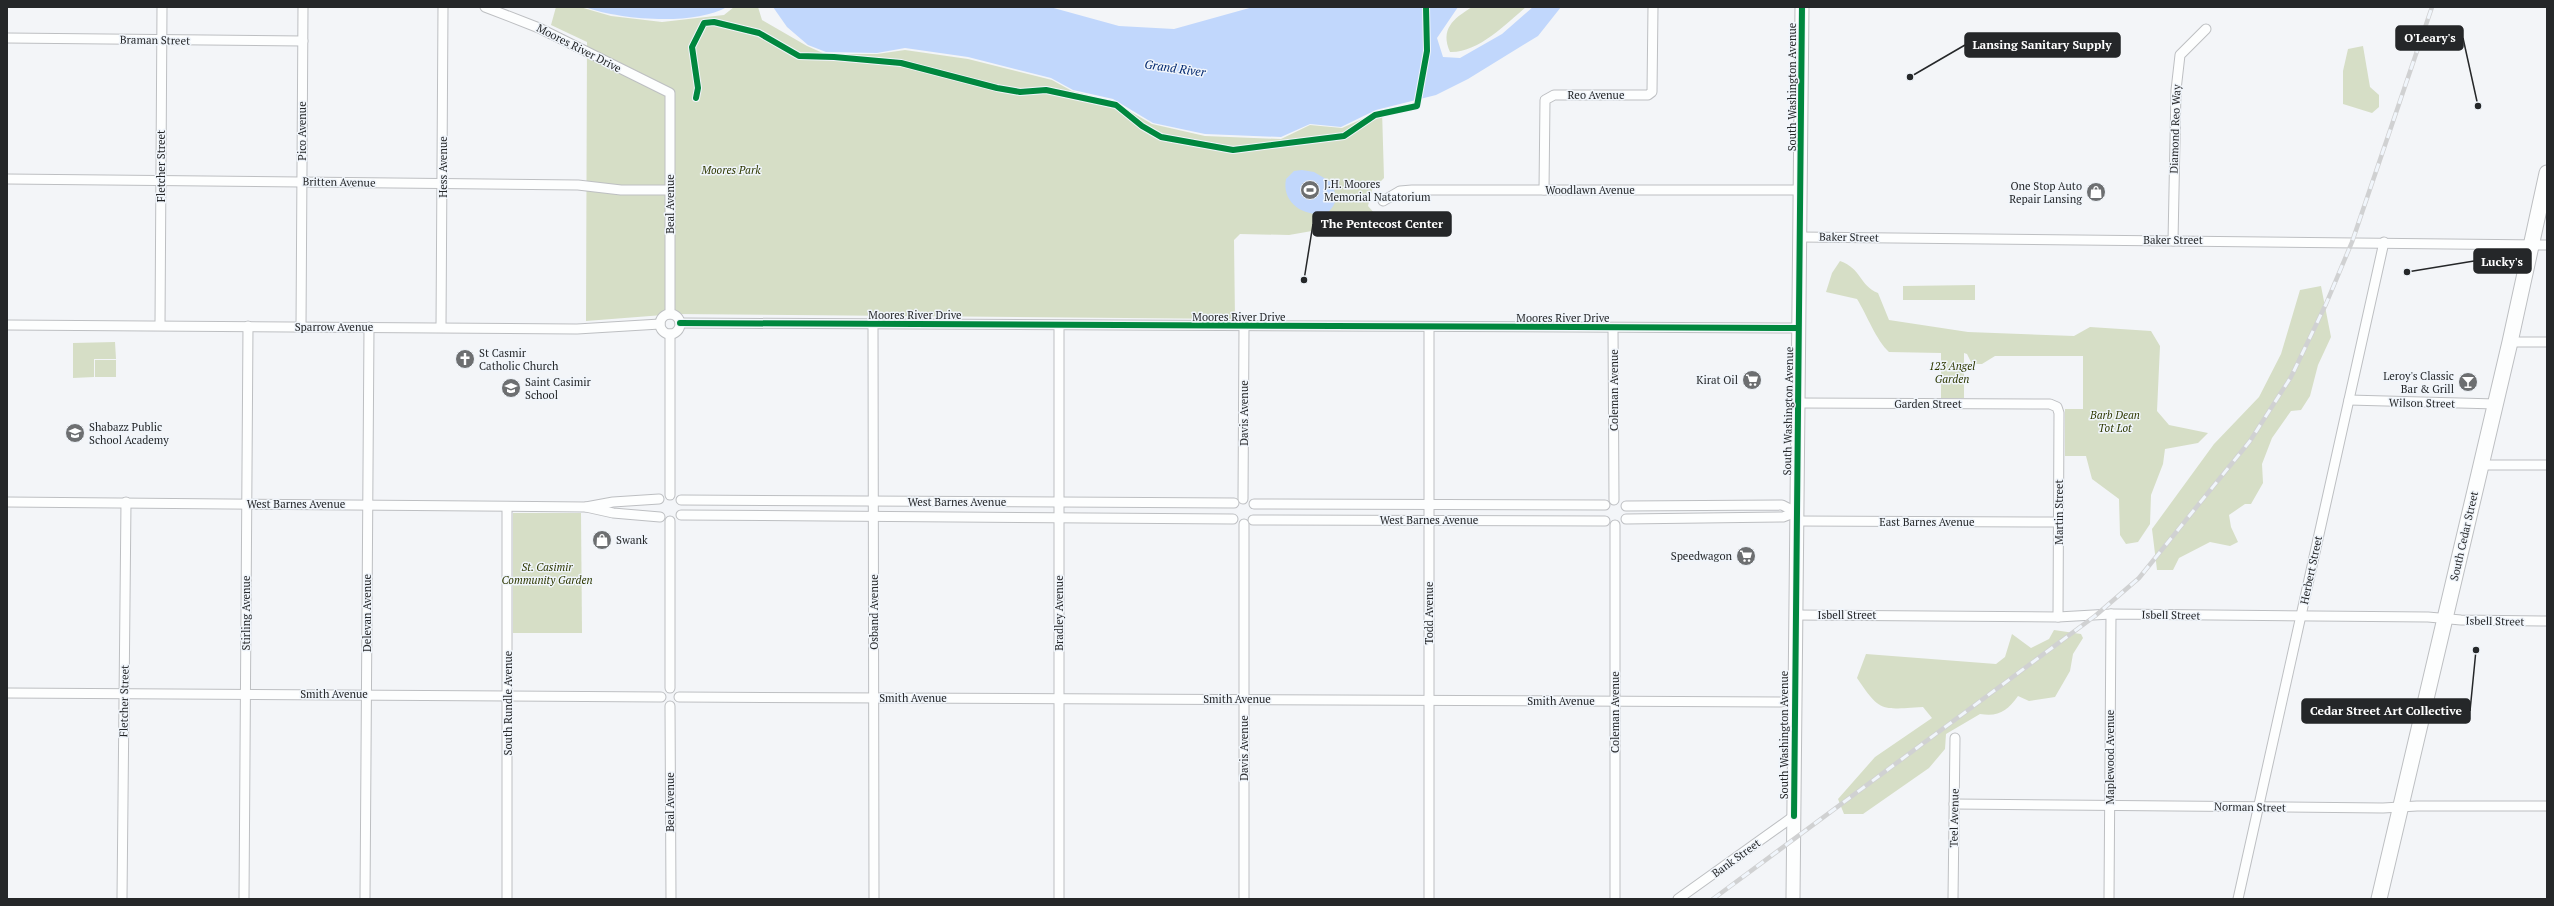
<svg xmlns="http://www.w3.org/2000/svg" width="2554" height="906" font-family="'PT Serif',serif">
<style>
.green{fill:#d6dec6}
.water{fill:#c1d7fc}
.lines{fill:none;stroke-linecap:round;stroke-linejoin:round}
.street-casing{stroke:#bdbfc2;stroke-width:11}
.secondary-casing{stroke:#bdbfc2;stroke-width:15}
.primary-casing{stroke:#bdbfc2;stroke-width:17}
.street{stroke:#fdfefe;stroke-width:9}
.secondary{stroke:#fdfefe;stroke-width:13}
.primary{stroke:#fdfefe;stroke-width:15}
.rail-casing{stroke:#d0d1d2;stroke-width:4.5}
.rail{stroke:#f0f5fb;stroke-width:3;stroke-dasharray:9;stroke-linecap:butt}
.cycleway-casing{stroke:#f0f5fb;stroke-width:8}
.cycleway{stroke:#00873e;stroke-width:6}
.labels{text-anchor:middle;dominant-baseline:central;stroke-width:3;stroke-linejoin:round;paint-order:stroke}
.street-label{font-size:11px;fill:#252729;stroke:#f0f5fb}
.park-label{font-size:11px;font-style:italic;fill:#2e3800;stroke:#f0f5fb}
.poi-label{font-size:11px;fill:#252729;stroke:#f0f5fb;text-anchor:start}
.water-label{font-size:12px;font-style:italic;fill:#00276e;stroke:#f0f5fb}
.leader{fill:none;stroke:#252729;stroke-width:1.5}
.callout-dot{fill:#252729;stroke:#f0f5fb;stroke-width:1.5}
.callout{fill:#252729;stroke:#252729;stroke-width:1.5}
.callout-label{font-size:12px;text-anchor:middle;font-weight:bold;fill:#fff}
</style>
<rect width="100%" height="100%" fill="#f3f5f8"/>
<g class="green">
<polygon points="556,7 580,7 611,16 662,22 724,15 734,7 758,7 762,20 807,46 825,54 877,54 905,50 968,59 1052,80 1072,91 1112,101 1152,124 1205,136 1281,139 1310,125 1342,128 1382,110 1384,178 1372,190 1368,206 1382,222 1352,224 1289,235 1240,234 1234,240 1235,319 676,314 586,321 587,42 551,25"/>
<path d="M1472 7H1526C1506 24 1478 53 1450 52 1440 29 1453 19 1472 7Z"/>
<polygon points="2363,46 2370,87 2379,95 2379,107 2372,113 2343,104 2343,71 2348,49"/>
<path d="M1840 261C1862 269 1859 285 1878 293L1889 320 1968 332 2074 336 2090 327 2151 331 2160 346 2157 411 2169 425 2208 433 2198 443 2165 449 2163 464 2151 495 2150 524 2138 542 2126 544 2120 535 2119 499 2092 479 2086 456H2065V409H2083V356H1995L1982 364H1972L1967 354 1964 353V398H1941V353L1889 352C1876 340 1867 315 1857 299L1826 292 1832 273Z"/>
<polygon points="1975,285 1975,300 1903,300 1903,286"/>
<polygon points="2321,286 2331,337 2318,365 2310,396 2301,410 2291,411 2272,438 2262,464 2263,483 2251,504 2245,504 2229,515 2231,527 2238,542 2230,546 2210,542 2179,558 2173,570 2157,570 2152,529 2214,444 2259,397 2281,354 2300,290"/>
<polygon points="115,342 116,359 94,359 94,377 73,378 73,343"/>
<rect x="95" y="360" width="21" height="17"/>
<polygon points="513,513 581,513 582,633 513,633"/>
<path d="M2054 630 2081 634 2083 638 2073 654 2070 671 2055 697 2029 701 2018 696C2007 711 1999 717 1980 714L1946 734 1945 749 1929 768 1863 814H1844L1838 799 1875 757 1932 718 1923 707C1882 709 1881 714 1857 678L1866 654 1996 664 2005 657 2012 634 2031 648 2049 639Z"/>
</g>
<g class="water">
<path d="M585 7H727C694 26 620 20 585 7Z"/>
<polygon points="773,7 1050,7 1119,26 1174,29 1253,7 1458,7 1437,38 1443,57 1460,58 1502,34 1533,7 1561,7 1538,36 1468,79 1436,95 1376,110 1341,127 1310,124 1281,137 1205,134 1153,123 1113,99 1073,90 1051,78 968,57 905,48 877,53 826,52 808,45 787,27"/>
<path d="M1302 170 1314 172 1331 182C1337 194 1338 204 1327 213 1306 218 1281 204 1286 179L1294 171Z"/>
</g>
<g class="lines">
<g class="street-casing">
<g id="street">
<polyline points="485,7 539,28 670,93 670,314"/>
<polyline points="7,38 303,41"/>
<polyline points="7,179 578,185 621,190 670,190"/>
<polyline points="1544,190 1545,100 1554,95 1648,95 1652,92 1653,7"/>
<polyline points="1383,201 1400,191 1412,190 1800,190"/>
<polyline points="1800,237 2547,245"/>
<polyline points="2173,241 2176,90 2180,55 2206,29"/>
<circle cx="670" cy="324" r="10"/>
<polyline points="680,323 1798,328"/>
<polyline points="7,325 577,329 660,324"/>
<polyline points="160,325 162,7"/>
<polyline points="873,325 874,899"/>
<polyline points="1059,326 1059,899"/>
<polyline points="301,327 303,7"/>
<polyline points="441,327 443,7"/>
<polyline points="1613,328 1614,500"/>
<polyline points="2510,342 2547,342"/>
<polyline points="2349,400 2496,404"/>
<polyline points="1799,403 2050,404 2057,407 2059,413 2058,617"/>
<polyline points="2481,465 2547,465"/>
<polyline points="670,495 670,334"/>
<polyline points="659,499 613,502 586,507 613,513 660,517"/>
<polyline points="1243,499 1244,327"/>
<polyline points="681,500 1234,503"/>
<polyline points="7,502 586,507"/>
<polyline points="1254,504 1605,505"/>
<polyline points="1626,506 1782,505 1796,512"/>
<polyline points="681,515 1233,519"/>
<polyline points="1626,519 1783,517 1796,512"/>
<polyline points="1253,520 1605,521"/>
<polyline points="670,521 670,688"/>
<polyline points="1796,521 2058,522"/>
<polyline points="1615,525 1615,899"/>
<polyline points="1795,615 2058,617 2111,614 2428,617 2461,620 2547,621"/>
<polyline points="7,693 661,697"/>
<polyline points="679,697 1781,702 1794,699"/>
<polyline points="670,706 671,899"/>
<polyline points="1954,804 2383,808 2417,806 2547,806"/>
<polyline points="122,899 126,502"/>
<polyline points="244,899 248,326"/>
<polyline points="365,899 369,327"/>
<polyline points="507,899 507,507"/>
<polyline points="1244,899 1244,524"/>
<polyline points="1429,899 1429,327"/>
<polyline points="1678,899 1794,816"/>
<polyline points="1953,899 1955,738"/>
<polyline points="2109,899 2111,614"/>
<polyline points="2238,899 2384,242"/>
</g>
</g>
<g class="secondary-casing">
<polyline id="secondary" points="1793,899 1802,7"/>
</g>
<g class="primary-casing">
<polyline id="primary" points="2379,899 2510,342 2547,173"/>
</g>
<use href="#street" class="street"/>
<use href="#secondary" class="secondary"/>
<use href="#primary" class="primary"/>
<g class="rail-casing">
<polyline id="rail" points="1713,899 2095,616 2139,578 2250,441 2291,377 2326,304 2352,242 2432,7"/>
</g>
<use href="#rail" class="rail"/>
<g class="cycleway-casing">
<g id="cycleway">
<polyline points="696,98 698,88 692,47 704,23 714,22 759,33 799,56 834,57 901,63 997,88 1020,92 1046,90 1116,105 1142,126 1161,137 1233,150 1344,136 1375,115 1417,106 1427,51 1426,7"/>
<polyline points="680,323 1798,328"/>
<polyline points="1794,816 1802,7"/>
</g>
</g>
<use href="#cycleway" class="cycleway"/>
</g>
<defs>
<g id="stadium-disc" transform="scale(1)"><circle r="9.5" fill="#6d6f71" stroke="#f0f5fb"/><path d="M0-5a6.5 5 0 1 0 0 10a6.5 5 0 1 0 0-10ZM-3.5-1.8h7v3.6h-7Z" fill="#fff"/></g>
<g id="shop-disc" transform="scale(1)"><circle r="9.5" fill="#6d6f71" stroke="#f0f5fb"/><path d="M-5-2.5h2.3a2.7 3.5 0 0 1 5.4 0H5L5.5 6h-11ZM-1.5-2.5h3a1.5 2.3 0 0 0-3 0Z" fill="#fff"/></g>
<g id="church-disc" transform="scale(1)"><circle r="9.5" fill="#6d6f71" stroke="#f0f5fb"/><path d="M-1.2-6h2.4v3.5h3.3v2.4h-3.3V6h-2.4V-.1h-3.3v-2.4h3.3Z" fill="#fff"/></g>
<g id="supermarket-disc" transform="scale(1)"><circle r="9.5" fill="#6d6f71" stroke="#f0f5fb"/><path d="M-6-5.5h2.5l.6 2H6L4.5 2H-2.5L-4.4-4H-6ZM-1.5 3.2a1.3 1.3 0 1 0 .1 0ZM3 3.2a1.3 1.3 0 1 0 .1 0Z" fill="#fff"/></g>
<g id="bar-disc" transform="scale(1)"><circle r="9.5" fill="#6d6f71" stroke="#f0f5fb"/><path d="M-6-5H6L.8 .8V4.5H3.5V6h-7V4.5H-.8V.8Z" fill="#fff"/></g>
<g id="school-disc" transform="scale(1)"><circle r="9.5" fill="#6d6f71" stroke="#f0f5fb"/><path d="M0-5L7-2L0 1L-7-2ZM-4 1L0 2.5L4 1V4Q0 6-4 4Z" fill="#fff"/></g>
</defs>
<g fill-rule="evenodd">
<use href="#stadium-disc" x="1310" y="190"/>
<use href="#shop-disc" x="2096" y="192"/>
<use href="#church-disc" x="465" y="359"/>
<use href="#supermarket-disc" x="1752" y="380"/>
<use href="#bar-disc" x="2468" y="382"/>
<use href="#school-disc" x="511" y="388"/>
<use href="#school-disc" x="75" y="433"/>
<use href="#shop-disc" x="602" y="540"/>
<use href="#supermarket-disc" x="1746" y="556"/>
</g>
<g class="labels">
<g class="street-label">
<text transform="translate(155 40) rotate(1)">Braman Street</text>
<text transform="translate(579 48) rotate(27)">Moores River Drive</text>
<text transform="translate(1792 87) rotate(-90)">South Washington Avenue</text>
<text x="1596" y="95">Reo Avenue</text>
<text transform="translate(2175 129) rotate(-88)">Diamond Reo Way</text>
<text transform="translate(302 131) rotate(-90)">Pico Avenue</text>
<text transform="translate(161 166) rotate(-90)">Fletcher Street</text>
<text transform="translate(443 167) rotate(-90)">Hess Avenue</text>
<text transform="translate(339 182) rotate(1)">Britten Avenue</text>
<text x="1590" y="190">Woodlawn Avenue</text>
<text transform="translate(670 204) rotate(-90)">Beal Avenue</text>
<text transform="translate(1849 237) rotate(1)">Baker Street</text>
<text x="2173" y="240">Baker Street</text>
<text x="915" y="315">Moores River Drive</text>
<text x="1239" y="317">Moores River Drive</text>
<text x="1563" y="318">Moores River Drive</text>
<text x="334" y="327">Sparrow Avenue</text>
<text transform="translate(1614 390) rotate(-90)">Coleman Avenue</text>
<text transform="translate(2422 403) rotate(1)">Wilson Street</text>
<text x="1928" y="404">Garden Street</text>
<text transform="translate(1788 411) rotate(-89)">South Washington Avenue</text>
<text transform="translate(1244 413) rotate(-90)">Davis Avenue</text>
<text x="957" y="502">West Barnes Avenue</text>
<text x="296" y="504">West Barnes Avenue</text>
<text transform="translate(2059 512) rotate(-90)">Martin Street</text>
<text x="1429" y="520">West Barnes Avenue</text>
<text x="1927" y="522">East Barnes Avenue</text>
<text transform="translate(2464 536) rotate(-77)">South Cedar Street</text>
<text transform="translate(2311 570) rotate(-78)">Herbert Street</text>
<text transform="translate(874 612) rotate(-90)">Osband Avenue</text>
<text transform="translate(246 613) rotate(-90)">Stirling Avenue</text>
<text transform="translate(367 613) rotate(-90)">Delevan Avenue</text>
<text transform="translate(1059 613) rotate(-90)">Bradley Avenue</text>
<text transform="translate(1429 613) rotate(-90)">Todd Avenue</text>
<text x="1847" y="615">Isbell Street</text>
<text transform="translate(2171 615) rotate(1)">Isbell Street</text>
<text transform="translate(2495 621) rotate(1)">Isbell Street</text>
<text x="334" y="694">Smith Avenue</text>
<text x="913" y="698">Smith Avenue</text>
<text x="1237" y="699">Smith Avenue</text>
<text transform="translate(124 701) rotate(-89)">Fletcher Street</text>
<text x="1561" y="701">Smith Avenue</text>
<text transform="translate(508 703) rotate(-90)">South Rundle Avenue</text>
<text transform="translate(1615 712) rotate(-90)">Coleman Avenue</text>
<text transform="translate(1784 735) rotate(-90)">South Washington Avenue</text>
<text transform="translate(1244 748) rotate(-90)">Davis Avenue</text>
<text transform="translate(2110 757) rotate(-90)">Maplewood Avenue</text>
<text transform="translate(670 802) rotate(-90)">Beal Avenue</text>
<text transform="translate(2250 807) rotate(1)">Norman Street</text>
<text transform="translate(1954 818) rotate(-89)">Teel Avenue</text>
<text transform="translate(1736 858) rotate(-36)">Bank Street</text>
</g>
<g class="park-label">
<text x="731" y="170">Moores Park</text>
<text x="1952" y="366">123 Angel<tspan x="1952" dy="13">Garden</tspan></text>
<text x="2115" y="415">Barb Dean<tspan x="2115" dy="13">Tot Lot</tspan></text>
<text x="547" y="567">St. Casimir<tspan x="547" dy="13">Community Garden</tspan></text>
</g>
<g class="poi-label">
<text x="1324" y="184">J.H. Moores<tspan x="1324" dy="13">Memorial Natatorium</tspan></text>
<text x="2082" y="186" text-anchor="end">One Stop Auto<tspan x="2082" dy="13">Repair Lansing</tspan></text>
<text x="479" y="353">St Casmir<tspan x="479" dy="13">Catholic Church</tspan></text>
<text x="2454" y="376" text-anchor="end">Leroy's Classic<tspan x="2454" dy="13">Bar &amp; Grill</tspan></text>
<text x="1738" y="380" text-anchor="end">Kirat Oil</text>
<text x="525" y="382">Saint Casimir<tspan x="525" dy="13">School</tspan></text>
<text x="89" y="427">Shabazz Public<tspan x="89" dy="13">School Academy</tspan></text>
<text x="616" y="540">Swank</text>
<text x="1732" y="556" text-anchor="end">Speedwagon</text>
</g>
<g class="water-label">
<text transform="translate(1175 68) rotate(8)">Grand River</text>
</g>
</g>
<path class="leader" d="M2478 106L2463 38M1910 77L1965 45M1304 280L1313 224M2407 272L2474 261M2476 650L2470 711"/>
<g class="callout-dot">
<circle cx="2478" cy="106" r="4"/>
<circle cx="1910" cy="77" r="4"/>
<circle cx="1304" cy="280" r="4"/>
<circle cx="2407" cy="272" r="4"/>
<circle cx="2476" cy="650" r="4"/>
</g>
<g class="callout">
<rect x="2396" y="26" width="67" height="24" rx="4"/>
<rect x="1965" y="33" width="155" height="24" rx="4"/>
<rect x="1313" y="212" width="138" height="24" rx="4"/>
<rect x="2474" y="249" width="57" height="24" rx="4"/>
<rect x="2302" y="699" width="168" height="24" rx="4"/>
</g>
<g class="callout-label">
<text x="2430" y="42">O'Leary's</text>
<text x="2042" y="49">Lansing Sanitary Supply</text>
<text x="1382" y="228">The Pentecost Center</text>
<text x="2502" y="266">Lucky's</text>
<text x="2386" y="715">Cedar Street Art Collective</text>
</g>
<rect width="2554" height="906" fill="none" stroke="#252729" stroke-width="16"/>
</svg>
